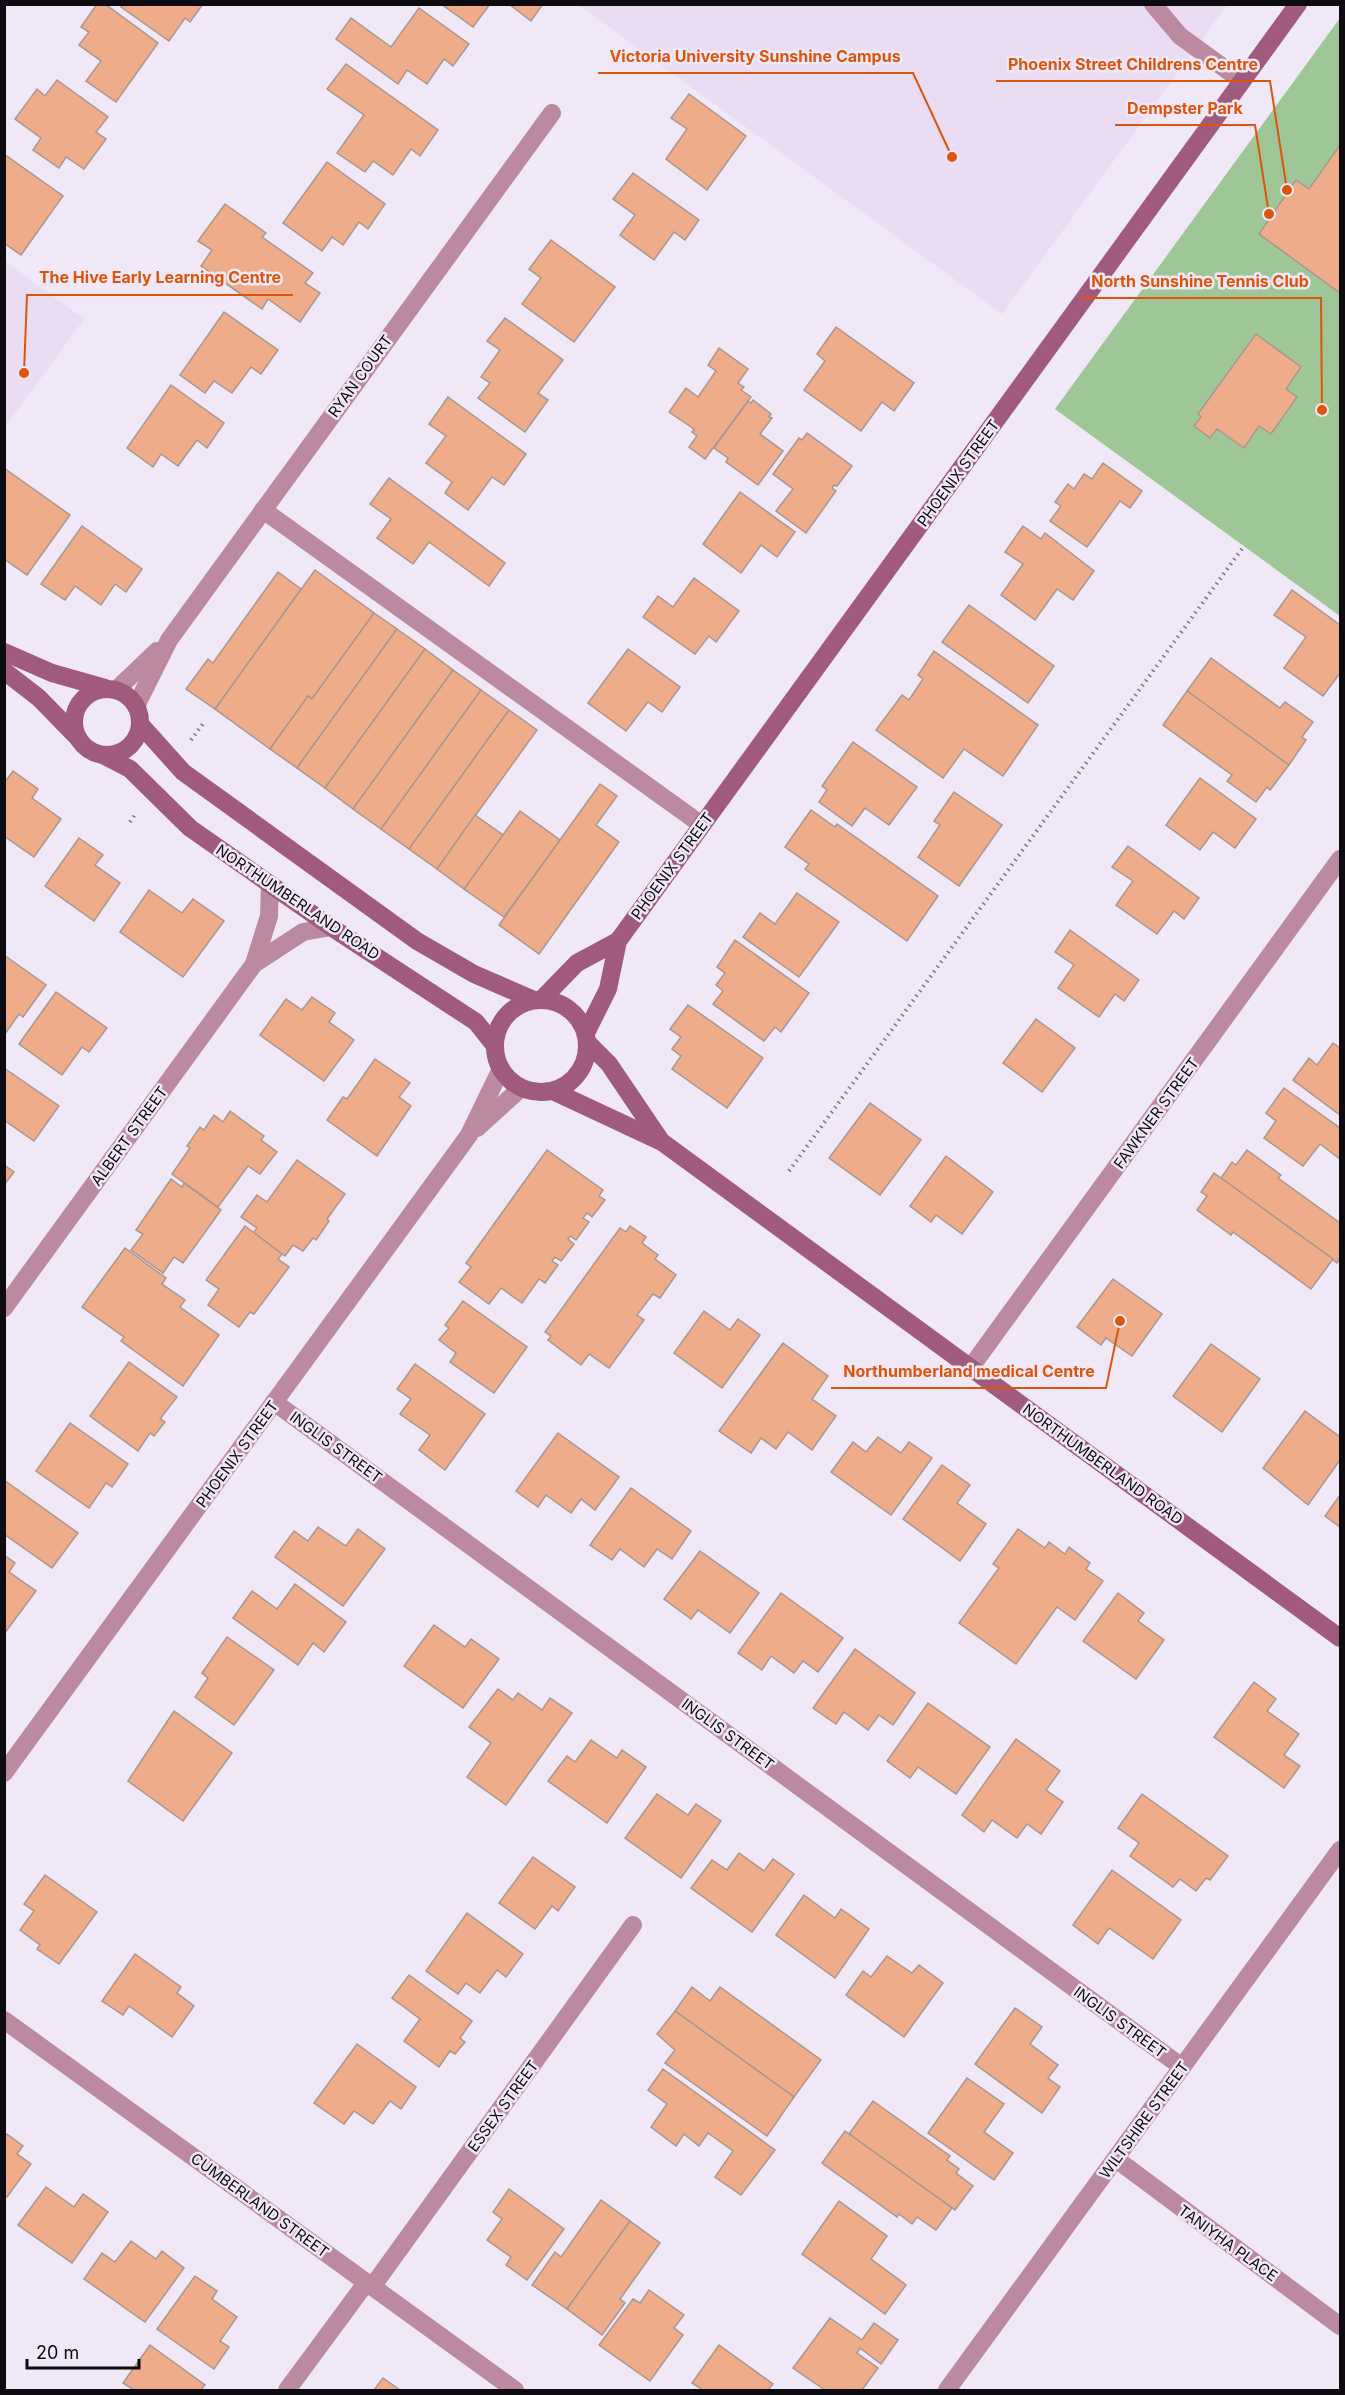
<svg xmlns="http://www.w3.org/2000/svg" width="1345" height="2395" font-family="Inter,sans-serif">
<style>
.built{fill:#e9dcf3}
.park{fill:#9fc696}
.building{fill:#eeac8a;stroke:#a9978f;stroke-width:1.5}
.lines{fill:none;stroke-linecap:round;stroke-linejoin:round}
.path{stroke:#7d7781;stroke-width:4;stroke-dasharray:1.5 4.5;stroke-linecap:butt}
.lane{stroke:#bb8aa1;stroke-width:18}
.street{stroke:#bb8aa1;stroke-width:18}
.secondary{stroke:#a05a7d;stroke-width:18}
.labels{text-anchor:middle;dominant-baseline:central;stroke-width:5;stroke-linejoin:round;paint-order:stroke}
.street-label{font-size:15px;fill:#0e0b10;stroke:#f0e7f7}
.leader{fill:none;stroke:#dd550c;stroke-width:2}
.callout-dot{fill:#dd550c;stroke:#f0e7f7;stroke-width:2}
.callout-label{font-size:16px;text-anchor:middle;font-weight:bold;fill:#dd550c;stroke:#f0e7f7;stroke-width:5;stroke-linejoin:round;paint-order:stroke}
</style>
<rect width="100%" height="100%" fill="#f0e7f7"/>
<g class="built">
<polygon points="579,5 1227,5 1002,314"/>
<polygon points="5,261 84,319 5,427"/>
</g>
<polygon class="park" points="1340,18 1340,616 1055,409"/>
<g class="building">
<polygon points="97,4 105,4 158,43 116,102 86,81 101,61 79,45 89,32 81,27"/>
<polygon points="122,4 203,4 190,22 185,18 169,41 121,7"/>
<polygon points="441,4 490,4 473,27"/>
<polygon points="509,4 543,4 531,21"/>
<polygon points="419,8 469,44 453,66 444,59 427,84 407,70 398,84 336,39 351,18 391,47"/>
<polygon points="346,64 438,130 420,156 411,149 393,175 373,161 365,172 337,153 364,115 327,89"/>
<polygon points="57,80 108,117 96,132 106,139 84,169 66,157 59,168 33,150 41,138 15,119 37,89 45,96"/>
<polygon points="689,94 746,136 707,190 666,159 687,129 671,118"/>
<polygon points="1340,145 1340,293 1259,234 1296,180 1309,189"/>
<polygon points="4,154 63,196 21,255 4,243"/>
<polygon points="327,162 385,204 368,229 359,222 343,245 332,237 322,251 283,223"/>
<polygon points="633,173 699,220 685,240 674,232 654,260 620,235 635,215 613,199"/>
<polygon points="225,204 266,233 262,237 313,273 305,283 320,293 300,322 268,299 262,309 201,266 212,250 198,241"/>
<polygon points="551,240 615,287 574,342 522,304 541,278 529,269"/>
<polygon points="224,312 278,350 261,374 251,367 232,393 214,381 205,393 180,375"/>
<polygon points="505,318 563,360 538,393 548,400 525,432 478,398 490,383 481,377 500,350 487,341"/>
<polygon points="836,327 914,383 894,411 882,402 861,431 804,390 825,361 817,354"/>
<polygon points="1256,334 1301,367 1286,389 1297,397 1271,434 1259,426 1244,448 1217,429 1210,438 1194,426 1201,417 1198,414"/>
<polygon points="719,348 748,369 738,383 744,387 741,390 751,397 705,459 689,447 697,436 692,432 694,429 669,412 686,388 698,397 716,371 708,365"/>
<polygon points="171,385 224,423 207,448 197,440 178,466 161,454 153,467 127,448"/>
<polygon points="448,397 526,454 504,485 492,477 468,510 445,493 452,482 426,463 446,436 429,424"/>
<polygon points="753,400 771,414 769,417 772,418 760,434 783,451 758,485 726,462 728,458 714,448 748,401 751,403"/>
<polygon points="807,433 852,466 837,486 834,485 832,488 836,491 806,533 776,511 793,489 773,474 799,438 802,440"/>
<polygon points="1103,463 1142,491 1130,508 1120,501 1087,547 1050,521 1061,506 1055,502 1068,484 1074,489 1084,474 1092,479"/>
<polygon points="4,468 70,515 27,575 4,559"/>
<polygon points="389,478 505,563 489,586 429,542 413,564 377,538 391,519 370,504"/>
<polygon points="740,492 795,532 777,557 761,545 741,573 703,544"/>
<polygon points="82,526 142,569 126,592 115,584 101,605 75,586 65,600 41,584"/>
<polygon points="1023,526 1041,539 1045,533 1094,571 1073,600 1057,589 1035,620 1001,595 1023,564 1005,552"/>
<polygon points="315,570 374,613 312,699 308,696 270,749 215,709"/>
<polygon points="278,572 301,589 215,709 186,689 208,659 213,663"/>
<polygon points="694,578 739,611 716,642 709,636 695,654 643,617 658,596 673,607"/>
<polygon points="1292,590 1340,625 1340,673 1323,696 1284,668 1306,637 1274,615"/>
<polygon points="969,605 1054,666 1028,703 942,642"/>
<polygon points="374,613 397,629 297,768 270,749 308,696 312,699"/>
<polygon points="397,629 425,649 325,788 297,768"/>
<polygon points="425,649 453,670 353,809 325,788"/>
<polygon points="628,649 680,687 662,712 648,702 626,731 588,703"/>
<polygon points="934,651 1038,725 1003,776 964,749 943,778 876,730 902,695 909,700 923,679 918,675"/>
<polygon points="1211,658 1280,708 1285,702 1313,722 1302,737 1306,740 1289,765 1187,691"/>
<polygon points="453,670 481,690 381,829 353,809"/>
<polygon points="481,690 509,710 409,849 381,829"/>
<polygon points="1187,691 1289,765 1270,790 1267,787 1256,802 1227,781 1232,775 1163,725"/>
<polygon points="509,710 537,730 437,869 409,849"/>
<polygon points="853,742 917,787 889,825 865,808 852,826 819,802 827,790 822,786"/>
<polygon points="13,771 38,789 32,798 61,819 34,857 4,836 4,783"/>
<polygon points="1200,778 1256,819 1235,848 1213,832 1200,850 1166,825"/>
<polygon points="600,784 617,796 596,825 619,842 539,954 499,925"/>
<polygon points="954,792 1002,825 959,886 918,857 940,825 934,821"/>
<polygon points="811,810 835,827 837,824 938,896 907,941 805,869 809,864 785,847"/>
<polygon points="520,811 560,840 504,917 464,889"/>
<polygon points="475,815 503,835 464,889 437,869"/>
<polygon points="79,838 103,855 95,865 120,883 94,921 45,886"/>
<polygon points="1128,846 1199,898 1184,919 1174,911 1157,934 1116,905 1133,881 1112,867"/>
<polygon points="149,890 182,913 193,899 224,921 183,977 120,932"/>
<polygon points="797,893 839,922 799,977 743,937 760,913 775,924"/>
<polygon points="1070,930 1139,980 1124,1001 1115,994 1099,1017 1058,988 1074,965 1055,952"/>
<polygon points="735,940 809,993 781,1032 775,1027 764,1041 713,1004 723,991 716,985 725,973 717,967"/>
<polygon points="4,955 46,985 23,1017 19,1014 5,1034"/>
<polygon points="56,992 107,1028 89,1052 82,1047 62,1075 19,1044"/>
<polygon points="312,997 335,1013 329,1022 354,1040 324,1081 260,1035 286,999 302,1010"/>
<polygon points="688,1005 763,1058 727,1108 672,1069 681,1056 672,1049 681,1037 670,1029"/>
<polygon points="1036,1019 1075,1048 1042,1092 1003,1063"/>
<polygon points="1333,1043 1340,1048 1340,1115 1293,1080 1309,1058 1317,1065"/>
<polygon points="375,1059 410,1083 399,1097 411,1106 377,1156 327,1120 343,1097 347,1099"/>
<polygon points="4,1068 59,1106 34,1141 4,1120"/>
<polygon points="1284,1088 1340,1128 1340,1159 1320,1144 1303,1166 1264,1138 1276,1121 1266,1113"/>
<polygon points="870,1103 921,1140 880,1195 829,1158"/>
<polygon points="230,1111 264,1136 261,1140 277,1152 260,1174 248,1166 218,1207 172,1174 190,1148 187,1146 200,1127 204,1130 214,1115 223,1122"/>
<polygon points="547,1150 603,1190 599,1196 605,1200 592,1217 587,1213 583,1218 589,1222 576,1240 570,1236 568,1239 574,1244 561,1261 555,1257 552,1261 558,1265 545,1283 539,1279 522,1303 501,1288 489,1304 459,1282 471,1267 466,1263"/>
<polygon points="1247,1150 1281,1175 1278,1178 1340,1223 1340,1258 1337,1263 1221,1178 1232,1162 1236,1165"/>
<polygon points="946,1156 993,1192 962,1234 936,1215 931,1222 910,1206"/>
<polygon points="297,1160 345,1194 327,1219 329,1221 316,1240 313,1238 303,1251 293,1245 285,1256 253,1233 257,1228 241,1217 257,1195 267,1202"/>
<polygon points="4,1165 14,1172 4,1185"/>
<polygon points="1214,1173 1333,1259 1311,1289 1233,1232 1231,1235 1197,1210 1207,1196 1201,1192"/>
<polygon points="171,1179 182,1187 184,1183 221,1210 183,1263 174,1257 163,1273 131,1250 143,1234 136,1230"/>
<polygon points="245,1226 282,1254 278,1259 289,1267 254,1314 250,1312 239,1327 208,1305 219,1289 206,1280"/>
<polygon points="630,1226 646,1237 642,1243 658,1255 655,1259 676,1275 660,1298 653,1294 637,1315 644,1320 609,1368 589,1354 581,1365 548,1340 551,1336 545,1332 620,1228 626,1232"/>
<polygon points="125,1248 166,1278 162,1284 185,1300 180,1307 219,1335 183,1386 121,1341 124,1337 82,1307"/>
<polygon points="1113,1279 1162,1314 1132,1356 1106,1338 1101,1345 1077,1327"/>
<polygon points="463,1301 527,1347 494,1393 450,1362 456,1353 439,1340 449,1328 445,1325"/>
<polygon points="704,1311 730,1330 738,1319 760,1335 722,1388 674,1353"/>
<polygon points="783,1343 828,1376 812,1399 836,1416 812,1450 788,1432 776,1449 761,1438 751,1453 719,1431"/>
<polygon points="1211,1344 1260,1379 1222,1432 1173,1396"/>
<polygon points="129,1362 177,1397 160,1419 165,1422 154,1436 150,1433 138,1451 90,1416"/>
<polygon points="415,1364 485,1414 445,1470 419,1450 430,1435 400,1414 411,1399 397,1389"/>
<polygon points="1305,1411 1340,1437 1340,1460 1308,1505 1263,1468"/>
<polygon points="70,1423 128,1464 112,1487 106,1483 89,1508 36,1471"/>
<polygon points="558,1433 619,1477 595,1510 581,1499 571,1513 546,1495 538,1507 516,1491"/>
<polygon points="878,1437 901,1453 909,1442 932,1458 891,1515 831,1472 853,1442 866,1452"/>
<polygon points="942,1465 970,1485 957,1503 986,1524 960,1561 903,1519"/>
<polygon points="4,1480 78,1533 52,1568 4,1534"/>
<polygon points="631,1488 691,1531 672,1559 657,1549 644,1567 620,1549 612,1560 590,1545"/>
<polygon points="1340,1495 1340,1527 1325,1516"/>
<polygon points="318,1527 346,1546 358,1529 385,1549 343,1606 275,1557 294,1531 308,1541"/>
<polygon points="1018,1529 1045,1548 1049,1542 1065,1554 1069,1547 1090,1563 1086,1569 1103,1581 1075,1620 1057,1607 1016,1664 959,1623 999,1568 993,1564"/>
<polygon points="700,1551 759,1593 730,1633 698,1610 691,1619 664,1599"/>
<polygon points="4,1555 15,1563 9,1572 36,1591 4,1634"/>
<polygon points="295,1584 346,1622 324,1652 313,1643 298,1665 233,1618 252,1591 277,1609"/>
<polygon points="781,1593 843,1638 818,1672 803,1661 794,1673 771,1656 762,1670 738,1653"/>
<polygon points="1118,1593 1144,1613 1138,1621 1164,1640 1136,1679 1083,1641"/>
<polygon points="434,1625 465,1647 471,1639 499,1659 463,1708 404,1666"/>
<polygon points="227,1637 274,1670 234,1725 195,1697 208,1678 202,1673"/>
<polygon points="855,1649 915,1693 893,1725 879,1715 868,1730 844,1712 836,1724 813,1708"/>
<polygon points="1254,1682 1276,1699 1267,1711 1299,1734 1284,1755 1300,1766 1284,1788 1214,1737"/>
<polygon points="498,1689 513,1700 518,1693 542,1710 550,1698 572,1713 506,1805 467,1777 491,1743 469,1727"/>
<polygon points="928,1703 990,1747 956,1794 918,1767 910,1778 887,1761"/>
<polygon points="174,1711 232,1753 183,1821 128,1781"/>
<polygon points="1016,1739 1060,1771 1046,1790 1063,1802 1041,1834 1027,1824 1017,1838 992,1820 984,1832 962,1815"/>
<polygon points="591,1740 617,1758 622,1750 646,1767 607,1823 548,1781 567,1756 575,1762"/>
<polygon points="657,1794 688,1815 696,1804 721,1821 681,1878 625,1838"/>
<polygon points="1142,1794 1228,1856 1210,1880 1206,1878 1196,1891 1180,1879 1173,1887 1130,1856 1139,1843 1118,1828"/>
<polygon points="739,1853 764,1871 773,1859 794,1874 752,1932 691,1888 712,1860 727,1870"/>
<polygon points="533,1857 575,1887 558,1911 552,1906 535,1929 499,1903"/>
<polygon points="1112,1870 1181,1920 1153,1959 1109,1928 1098,1944 1073,1925"/>
<polygon points="45,1875 97,1912 59,1964 37,1949 40,1945 20,1930 34,1911 24,1904"/>
<polygon points="804,1895 835,1918 841,1909 869,1929 835,1978 776,1935"/>
<polygon points="467,1913 523,1954 506,1977 497,1970 480,1993 466,1983 458,1994 426,1971"/>
<polygon points="135,1954 181,1987 177,1993 194,2006 172,2037 129,2006 123,2015 102,2001"/>
<polygon points="887,1956 912,1973 919,1965 943,1983 904,2037 846,1995 863,1971 871,1977"/>
<polygon points="409,1975 472,2021 460,2038 465,2042 455,2054 450,2051 439,2067 404,2041 420,2019 392,1998"/>
<polygon points="692,1987 710,2001 720,1987 821,2060 794,2097 675,2011"/>
<polygon points="1015,2008 1042,2027 1030,2044 1058,2065 1048,2078 1060,2087 1042,2113 975,2064"/>
<polygon points="675,2011 794,2097 767,2136 665,2063 675,2050 657,2034"/>
<polygon points="357,2044 416,2087 401,2109 390,2101 373,2124 354,2111 344,2124 314,2103"/>
<polygon points="663,2069 775,2150 741,2195 715,2177 733,2151 708,2133 699,2146 684,2134 676,2146 651,2127 667,2104 648,2090"/>
<polygon points="967,2078 1004,2104 984,2132 1013,2153 994,2180 928,2133"/>
<polygon points="873,2101 950,2156 947,2160 959,2169 956,2173 973,2186 955,2210 849,2134"/>
<polygon points="845,2131 952,2208 936,2230 917,2217 912,2224 899,2214 897,2217 822,2163"/>
<polygon points="7,2134 23,2146 17,2154 31,2164 7,2197 4,2195 4,2138"/>
<polygon points="46,2187 74,2207 83,2194 108,2212 72,2263 18,2225"/>
<polygon points="509,2189 564,2229 527,2280 506,2265 511,2257 487,2240 502,2219 493,2212"/>
<polygon points="601,2200 630,2221 567,2309 532,2285 555,2252 561,2257"/>
<polygon points="839,2201 887,2236 871,2259 906,2285 885,2314 802,2254"/>
<polygon points="630,2221 660,2243 620,2299 625,2303 602,2335 567,2309"/>
<polygon points="131,2241 156,2259 162,2251 184,2268 145,2322 84,2279 102,2253 115,2262"/>
<polygon points="195,2276 217,2291 212,2299 237,2317 220,2341 229,2347 214,2369 157,2329"/>
<polygon points="649,2290 684,2315 674,2328 683,2335 650,2381 599,2345 633,2299 640,2303"/>
<polygon points="830,2318 862,2340 874,2323 898,2340 881,2364 860,2348 857,2353 878,2368 862,2390 825,2390 793,2368"/>
<polygon points="150,2345 205,2385 201,2390 134,2390 123,2383"/>
<polygon points="719,2345 773,2384 768,2390 703,2390 692,2383"/>
<polygon points="383,2378 400,2390 374,2390"/>
</g>
<g class="lines">
<g class="path">
<polyline points="191,740 205,721"/>
<polyline points="130,822 136,813"/>
<polyline points="789,1171 1244,546"/>
</g>
<g class="lane">
<polyline points="1153,4 1180,36 1242,81"/>
<polyline points="263,510 702,825"/>
</g>
<g class="street">
<polyline points="116,690 157,651"/>
<polyline points="136,706 169,640 552,113"/>
<polyline points="254,964 303,932 331,927"/>
<polyline points="477,1128 521,1088"/>
<polyline points="4,1308 254,964 269,916 270,884"/>
<polyline points="971,1367 1340,859"/>
<polyline points="274,1402 1182,2067"/>
<polyline points="4,1773 469,1135 501,1069"/>
<polyline points="4,2020 515,2390"/>
<polyline points="1116,2159 1340,2326"/>
<polyline points="372,2287 633,1925"/>
<polyline points="287,2390 366,2283"/>
<polyline points="947,2390 1340,1850"/>
</g>
<g class="secondary">
<polyline points="4,652 52,673 105,688"/>
<polyline points="4,671 39,698 78,738"/>
<circle cx="107" cy="722" r="33"/>
<polyline points="140,724 183,772 417,941 474,974 534,1000"/>
<polyline points="103,755 130,769 190,828 331,927 476,1022 495,1046"/>
<polyline points="542,999 577,963 618,941"/>
<circle cx="541" cy="1046" r="46"/>
<polyline points="586,1033 608,989 618,941 1298,4"/>
<polyline points="587,1042 609,1064 661,1141"/>
<polyline points="553,1091 662,1142 1340,1638"/>
</g>
</g>
<g class="labels">
<g class="street-label">
<text transform="translate(360 376) rotate(-54)">RYAN COURT</text>
<text transform="translate(958 473) rotate(-54)">PHOENIX STREET</text>
<text transform="translate(672 866) rotate(-54)">PHOENIX STREET</text>
<text transform="translate(298 902) rotate(34)">NORTHUMBERLAND ROAD</text>
<text transform="translate(1156 1113) rotate(-54)">FAWKNER STREET</text>
<text transform="translate(129 1136) rotate(-54)">ALBERT STREET</text>
<text transform="translate(336 1447) rotate(36)">INGLIS STREET</text>
<text transform="translate(237 1454) rotate(-54)">PHOENIX STREET</text>
<text transform="translate(1103 1464) rotate(36)">NORTHUMBERLAND ROAD</text>
<text transform="translate(728 1734) rotate(36)">INGLIS STREET</text>
<text transform="translate(1120 2022) rotate(36)">INGLIS STREET</text>
<text transform="translate(503 2106) rotate(-54)">ESSEX STREET</text>
<text transform="translate(1144 2120) rotate(-54)">WILTSHIRE STREET</text>
<text transform="translate(260 2205) rotate(36)">CUMBERLAND STREET</text>
<text transform="translate(1228 2243) rotate(36)">TANIYHA PLACE</text>
</g>
</g>
<path class="leader" d="M952 157L913 73H598M1287 190L1270 81H996M1269 214L1255 125H1115M24 373L27 295H293M1322 410L1321 298H1079M1120 1321L1106 1388H831"/>
<g class="callout-dot">
<circle cx="952" cy="157" r="6"/>
<circle cx="1287" cy="190" r="6"/>
<circle cx="1269" cy="214" r="6"/>
<circle cx="24" cy="373" r="6"/>
<circle cx="1322" cy="410" r="6"/>
<circle cx="1120" cy="1321" r="6"/>
</g>
<g class="callout-label">
<text x="755" y="62">Victoria University Sunshine Campus</text>
<text x="1133" y="70">Phoenix Street Childrens Centre</text>
<text x="1185" y="114">Dempster Park</text>
<text x="160" y="283">The Hive Early Learning Centre</text>
<text x="1200" y="287">North Sunshine Tennis Club</text>
<text x="969" y="1377">Northumberland medical Centre</text>
</g>
<rect width="1345" height="2395" fill="none" stroke="#0e0b10" stroke-width="12"/>
<path d="M27 2359v9h112v-9" fill="none" stroke="#0e0b10" stroke-width="3"/>
<text x="36" y="2359" font-size="18" fill="#0e0b10" stroke="#f0e7f7" stroke-width="4.5" paint-order="stroke">20 m</text>
</svg>
